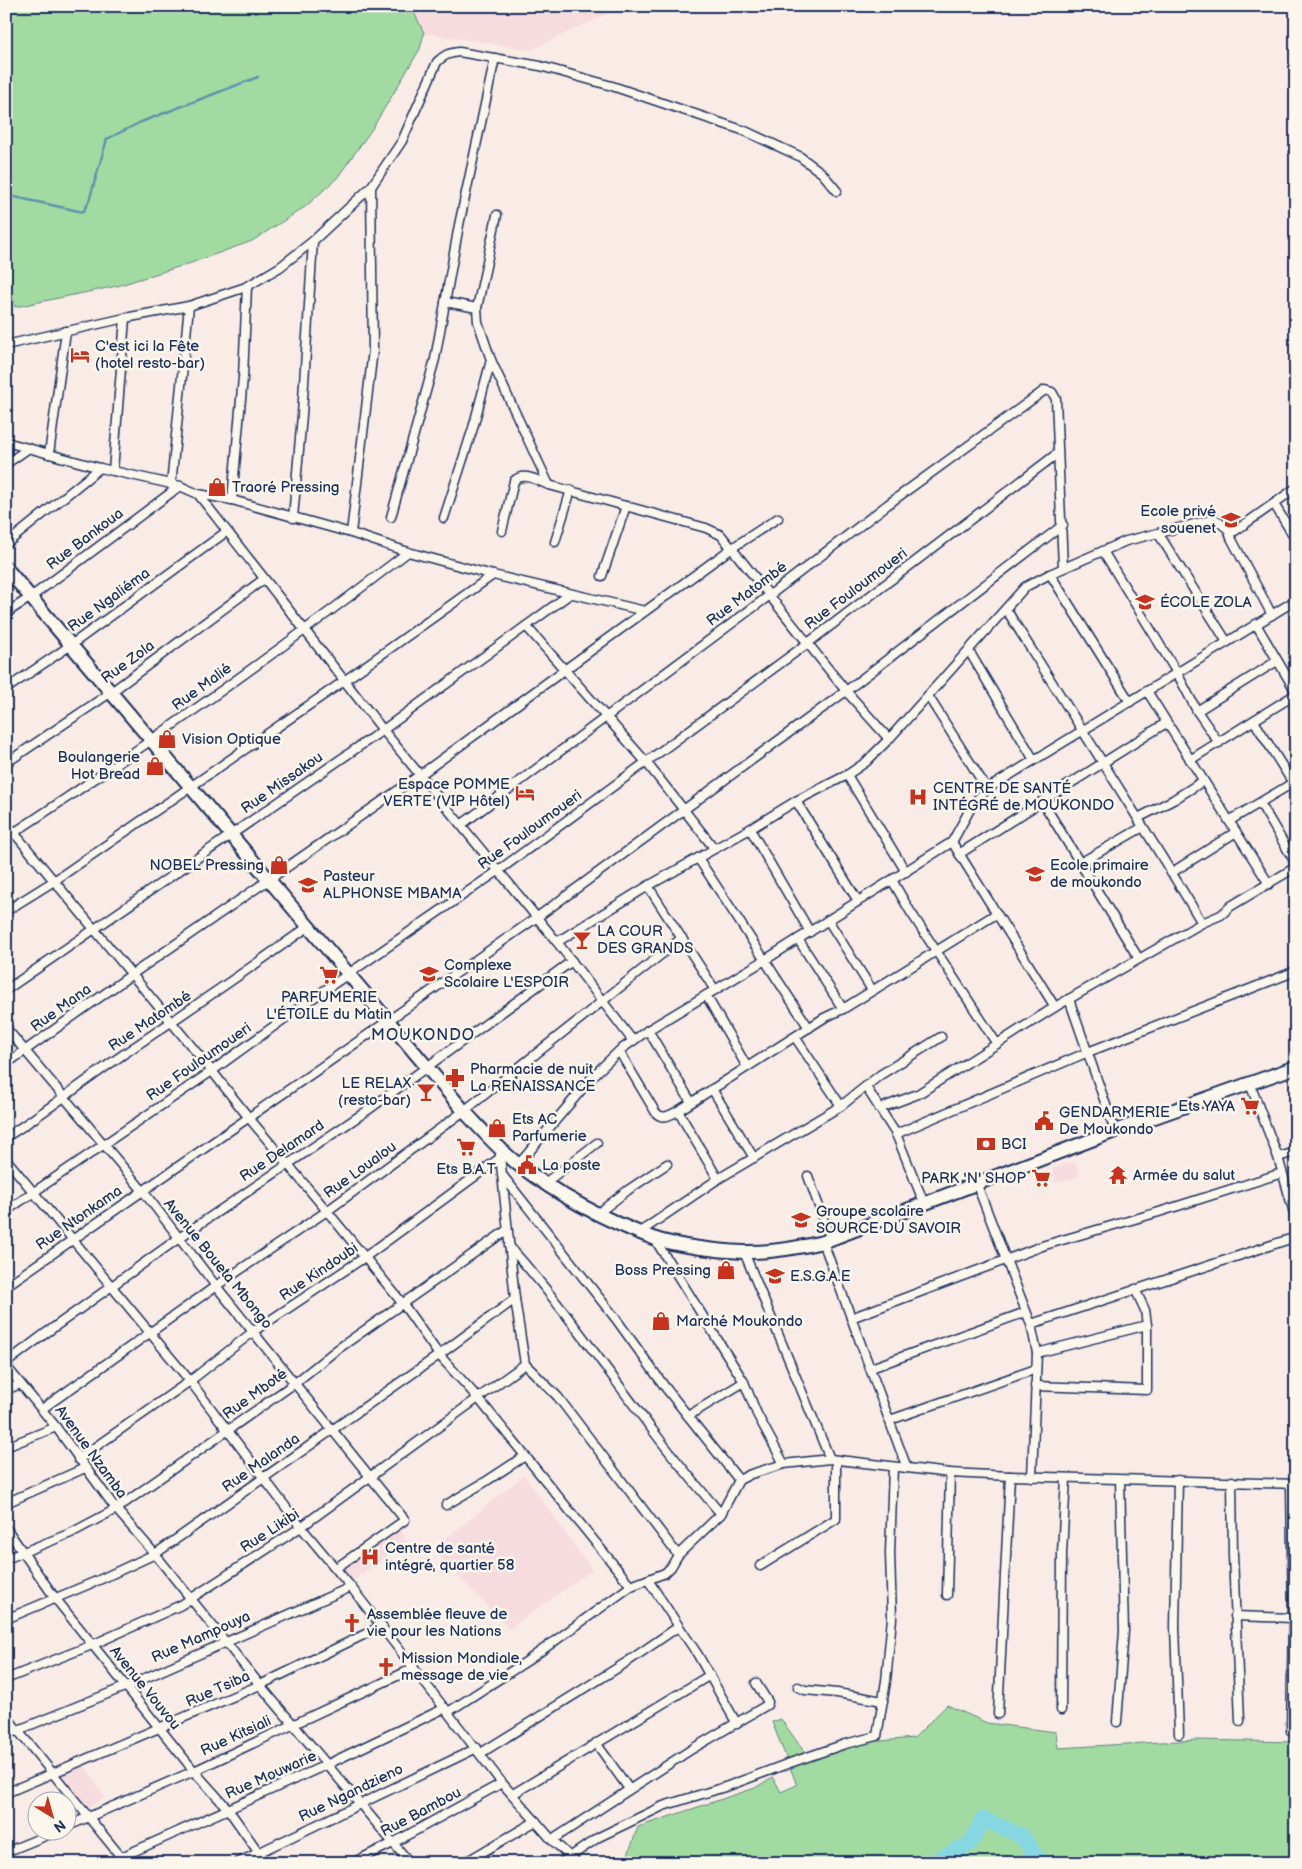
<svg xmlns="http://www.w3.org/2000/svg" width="1302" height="1869" font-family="'Balsamiq Sans',sans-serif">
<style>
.built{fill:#f7dcdf}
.green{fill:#a2dba1;stroke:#5e8580}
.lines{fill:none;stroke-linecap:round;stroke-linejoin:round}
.stream{stroke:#5c94ad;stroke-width:2.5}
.river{stroke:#87d7e2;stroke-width:16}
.minor-casing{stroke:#1b2f5e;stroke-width:11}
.primary-casing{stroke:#1b2f5e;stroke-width:16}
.minor{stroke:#fbf7ec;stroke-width:8}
.primary{stroke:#fbf7ec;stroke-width:12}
.labels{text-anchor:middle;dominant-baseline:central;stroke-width:5;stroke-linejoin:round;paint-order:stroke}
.poi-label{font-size:15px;fill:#1b2f5e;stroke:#fbf7ec;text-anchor:start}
.street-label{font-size:15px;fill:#1b2f5e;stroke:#fbf7ec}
.neighbourhood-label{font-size:16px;letter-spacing:1px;fill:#1b2f5e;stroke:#fbf7ec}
</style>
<rect width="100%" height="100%" fill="#f9ebe6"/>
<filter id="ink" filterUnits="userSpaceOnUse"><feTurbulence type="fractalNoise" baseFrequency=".02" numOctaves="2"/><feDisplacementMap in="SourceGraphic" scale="10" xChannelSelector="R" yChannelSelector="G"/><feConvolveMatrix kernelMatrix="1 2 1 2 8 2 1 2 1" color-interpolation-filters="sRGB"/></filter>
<g filter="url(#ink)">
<g class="built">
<polygon points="411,6 623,6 531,50 424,33"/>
<polygon points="1075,1161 1080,1176 1056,1183 1052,1169"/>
<polygon points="524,1475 592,1570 509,1629 433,1549"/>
<polygon points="401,1530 408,1542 352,1581 340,1566"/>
<polygon points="82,1761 105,1798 86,1808 56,1772"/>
</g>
<g class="green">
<polygon points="6,6 411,6 424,33 420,49 372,129 337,178 305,207 252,241 191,263 117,286 15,307 6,266"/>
<polygon points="947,1705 987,1723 1056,1732 1058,1748 1195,1740 1296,1742 1296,1863 625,1863 638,1827 755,1788 773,1777 781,1792 797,1785 772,1722 781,1719 810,1760 849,1744 914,1738"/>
</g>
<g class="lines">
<polyline class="stream" points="6,195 83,212 89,201 107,139 141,122 258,77"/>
<polyline class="river" points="931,1863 970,1844 983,1819 1022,1836 1041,1863"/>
<g class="minor-casing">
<g id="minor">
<polyline points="497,215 477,308 478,322 491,360 549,485 706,528 721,535 846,691 889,739"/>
<polyline points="445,302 477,308"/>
<path d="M6 345 125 318 189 306 246 287 280 267 313 241 371 187 402 141 437 62C444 55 449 53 459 52L540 66 612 86 745 131 799 156 822 173 837 191"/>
<polyline points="6,442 100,468 180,486 198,494 232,500 351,533 408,552 493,575 645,611"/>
<polyline points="49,454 66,331"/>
<polyline points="6,464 29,448"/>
<polyline points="113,471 125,318"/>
<polyline points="171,485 189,306"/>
<polyline points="198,494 383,730 557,942 633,1041"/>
<polyline points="232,500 243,377 247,286"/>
<polyline points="1274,504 1296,540"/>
<polyline points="391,517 435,359 459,225 495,58"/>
<polyline points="293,518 302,415 313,241"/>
<polyline points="444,518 473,428 491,360"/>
<polyline points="1228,529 1231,538 1272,615"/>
<path d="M502 531 514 481C524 471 538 481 549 485"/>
<polyline points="351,533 373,350 371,187"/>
<polyline points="1158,533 1227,642"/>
<polyline points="555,542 571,490"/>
<polyline points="6,544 100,468"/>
<polyline points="1103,551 1177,673 1197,711 1219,743"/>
<polyline points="1050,574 1130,702"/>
<polyline points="602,576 626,506"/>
<path d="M1006 609C1071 714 1139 817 1202 923"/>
<polyline points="6,613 31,597 180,486"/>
<polyline points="1256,624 1296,692"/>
<polyline points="526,626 646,762 714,848"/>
<polyline points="969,651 1034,760"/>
<polyline points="6,689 71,645 226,532"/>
<polyline points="1147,691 1269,884"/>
<polyline points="928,696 987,789"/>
<polyline points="1197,711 1277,661"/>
<polyline points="1254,721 1296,788"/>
<polyline points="1190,760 1296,694"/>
<polyline points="6,763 110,693 264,579"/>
<polyline points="847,775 906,872"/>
<polyline points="796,801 858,901"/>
<polyline points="1042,801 1139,959"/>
<polyline points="1260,803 1296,864"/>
<polyline points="1138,818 1173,800 1203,781"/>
<polyline points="1229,821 1296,781"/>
<polyline points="6,823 212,1071 249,1118 327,1211 403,1304 439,1355 478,1398 631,1586"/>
<polyline points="461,825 770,595 887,505 1045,390 1052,392 1056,399 1063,568"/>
<polyline points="750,829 810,932"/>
<path d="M6 838C144 748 278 652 408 552"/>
<polyline points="952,842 1055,1007"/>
<polyline points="959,854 1166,723"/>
<polyline points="698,858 809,1028"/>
<polyline points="1080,863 1143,827"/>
<polyline points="1171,873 1236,832"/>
<polyline points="892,880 910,911 997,1044"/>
<polyline points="648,886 715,990"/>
<polyline points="6,911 54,881 344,681 493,575"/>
<polyline points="828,920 872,990"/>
<polyline points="798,939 843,1009"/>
<polyline points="557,942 648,886 750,829 796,801 847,775 866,762 889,739 1025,587 1050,574 1126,541 1215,519 1228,529 1235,531 1296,488"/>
<polyline points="6,990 383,730 570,594"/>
<polyline points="706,995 747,1067"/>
<polyline points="1069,999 1115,1131"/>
<polyline points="6,1028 143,1191 216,1286 405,1520 336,1568"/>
<polyline points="648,1030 691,1102"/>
<polyline points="795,1037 841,1106"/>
<path d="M619 1051 656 1113C663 1120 670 1115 678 1111L824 1018 843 1009 996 914"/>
<polyline points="6,1064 131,975 420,775 732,548 778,518"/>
<polyline points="1250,1084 1278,1157 1296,1220"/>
<polyline points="866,1087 896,1134 924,1203"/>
<polyline points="712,1089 754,1158"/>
<polyline points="881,1108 918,1094 1055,1007 1202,923 1221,915 1231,906 1296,867"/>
<polyline points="678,1111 718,1179"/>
<polyline points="896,1134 1088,1052 1296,971"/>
<path d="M6 1137C46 1112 83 1082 121 1056 184 1013 247 971 309 926"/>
<polyline points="500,1155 515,1299 525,1364 558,1397 678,1555"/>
<polyline points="1278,1157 1296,1152"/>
<polyline points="6,1159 190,1381 301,1527 351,1587 502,1783 552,1840 577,1863"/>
<polyline points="518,1165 594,1075 619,1051 648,1030 765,960 952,842 973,804 987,789 1296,600"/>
<polyline points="503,1176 616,1319 665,1387 739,1480"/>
<polyline points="808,1176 831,1240"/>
<polyline points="545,1183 597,1143"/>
<polyline points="977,1185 1031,1324 1037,1353 1032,1477"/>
<polyline points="6,1211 212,1071 306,1003 498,871 808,643 1058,453"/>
<polyline points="597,1214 628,1190 667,1164"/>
<polyline points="640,1232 718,1179 841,1106 880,1075 941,1037"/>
<polyline points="654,1238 744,1382 757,1414 784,1464"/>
<polyline points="823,1242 907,1468"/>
<path d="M509 1246C562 1305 606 1369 654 1432 675 1460 698 1487 721 1514"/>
<polyline points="744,1252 830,1459"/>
<polyline points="6,1286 536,918 846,691 1063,525"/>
<polyline points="851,1318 1045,1245 1159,1212 1282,1173"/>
<polyline points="1031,1324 1296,1237"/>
<polyline points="1037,1353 1147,1325"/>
<polyline points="6,1363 46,1333 179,1238 368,1110 572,961"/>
<polyline points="6,1366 56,1427 116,1509 155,1554 260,1685 410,1863"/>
<polyline points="871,1368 1026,1312"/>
<polyline points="1035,1386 1147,1390 1147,1325 1145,1310 1135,1289"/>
<polyline points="6,1390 20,1384"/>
<polyline points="42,1409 216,1286 327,1211 464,1111 682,938"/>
<polyline points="688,1416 744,1382"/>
<polyline points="890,1420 1036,1369"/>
<polyline points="6,1447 56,1427"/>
<polyline points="78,1459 190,1381 254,1331 365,1257 500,1158"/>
<polyline points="1178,1480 1175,1627 1179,1734"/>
<polyline points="1232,1481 1233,1555 1240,1721"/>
<polyline points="6,1503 85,1468"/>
<polyline points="446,1505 485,1482 525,1456"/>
<polyline points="6,1528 55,1598 194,1771 228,1809 266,1863"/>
<polyline points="6,1559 71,1533 116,1509 295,1383 335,1351 507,1230"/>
<polyline points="760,1566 836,1519 836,1460"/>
<polyline points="648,1580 698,1655 737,1724"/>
<polyline points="947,1595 950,1473"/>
<polyline points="1235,1616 1293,1618"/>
<polyline points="6,1619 99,1580 155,1554 439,1355 515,1299"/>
<polyline points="6,1679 92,1645 181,1605 301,1527 525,1364"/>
<polyline points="798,1687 805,1690 837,1693 883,1701"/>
<polyline points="1061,1710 1062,1553 1066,1478"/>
<polyline points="448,1712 527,1661 631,1586 665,1573 671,1567 678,1555 721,1514 739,1480 751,1474 784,1464 830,1459 950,1473 1010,1476 1296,1484"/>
<polyline points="998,1714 1010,1476"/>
<polyline points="6,1716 126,1863"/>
<polyline points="1117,1722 1124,1631 1120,1480"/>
<polyline points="1291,1731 1293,1618 1291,1484"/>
<polyline points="6,1735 127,1686 351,1587"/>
<polyline points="596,1743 629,1789"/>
<polyline points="481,1753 627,1662 678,1627"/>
<polyline points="6,1793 260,1685 382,1626"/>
<polyline points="513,1794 710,1675"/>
<polyline points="68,1826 194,1771 414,1668"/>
<polyline points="552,1840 692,1749 767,1705 768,1702 756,1683"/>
<polyline points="6,1852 55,1832"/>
<polyline points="108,1863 326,1765 445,1708"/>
<polyline points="237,1863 477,1748"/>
<polyline points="352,1863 393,1843 502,1783"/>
<polyline points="464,1863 536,1821"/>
<polyline points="561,1863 599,1837 663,1806 728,1786 787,1764 845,1744 877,1736 886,1681 892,1618 890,1553 893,1467"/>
</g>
</g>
<g class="primary-casing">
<path id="primary" d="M6 568 464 1111C482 1130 499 1150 519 1165 559 1196 605 1220 653 1238 675 1246 719 1251 743 1252 770 1253 797 1248 823 1242L1115 1131 1296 1067"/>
</g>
<use href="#minor" class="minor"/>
<use href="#primary" class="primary"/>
</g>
</g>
<defs>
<g id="hotel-bare" transform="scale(1.5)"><path d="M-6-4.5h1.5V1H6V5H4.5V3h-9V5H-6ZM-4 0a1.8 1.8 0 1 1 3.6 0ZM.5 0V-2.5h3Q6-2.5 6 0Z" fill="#c8321e" stroke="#fbf7ec" stroke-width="2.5" paint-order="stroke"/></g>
<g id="shop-bare" transform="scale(1.5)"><path d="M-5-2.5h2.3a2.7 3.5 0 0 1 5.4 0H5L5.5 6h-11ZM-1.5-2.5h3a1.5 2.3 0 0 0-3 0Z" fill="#c8321e" stroke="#fbf7ec" stroke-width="2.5" paint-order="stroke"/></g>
<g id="school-bare" transform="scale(1.5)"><path d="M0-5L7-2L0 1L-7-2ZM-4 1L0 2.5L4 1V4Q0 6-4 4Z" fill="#c8321e" stroke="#fbf7ec" stroke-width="2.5" paint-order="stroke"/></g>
<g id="hospital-bare" transform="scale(1.5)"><path d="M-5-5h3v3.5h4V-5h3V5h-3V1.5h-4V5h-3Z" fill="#c8321e" stroke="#fbf7ec" stroke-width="2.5" paint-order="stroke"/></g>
<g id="bar-bare" transform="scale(1.5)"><path d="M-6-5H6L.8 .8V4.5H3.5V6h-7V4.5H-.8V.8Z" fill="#c8321e" stroke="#fbf7ec" stroke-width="2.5" paint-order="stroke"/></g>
<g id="supermarket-bare" transform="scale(1.5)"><path d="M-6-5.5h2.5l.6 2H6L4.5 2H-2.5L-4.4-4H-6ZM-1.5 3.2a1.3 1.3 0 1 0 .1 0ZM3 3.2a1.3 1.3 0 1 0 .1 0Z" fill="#c8321e" stroke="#fbf7ec" stroke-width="2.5" paint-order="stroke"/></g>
<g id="pharmacy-bare" transform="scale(1.5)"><path d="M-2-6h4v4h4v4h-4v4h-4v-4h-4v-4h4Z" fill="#c8321e" stroke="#fbf7ec" stroke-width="2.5" paint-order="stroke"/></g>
<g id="civic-bare" transform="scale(1.5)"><path d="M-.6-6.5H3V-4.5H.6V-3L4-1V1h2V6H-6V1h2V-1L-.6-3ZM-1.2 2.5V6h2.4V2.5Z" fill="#c8321e" stroke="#fbf7ec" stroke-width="2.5" paint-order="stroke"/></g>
<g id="bank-bare" transform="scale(1.5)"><path d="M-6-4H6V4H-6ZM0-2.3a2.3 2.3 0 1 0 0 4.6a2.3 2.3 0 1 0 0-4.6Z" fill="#c8321e" stroke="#fbf7ec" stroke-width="2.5" paint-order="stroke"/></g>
<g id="temple-bare" transform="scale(1.5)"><path d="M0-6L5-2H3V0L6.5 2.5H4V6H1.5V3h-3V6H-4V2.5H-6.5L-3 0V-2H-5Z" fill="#c8321e" stroke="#fbf7ec" stroke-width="2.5" paint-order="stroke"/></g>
<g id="church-bare" transform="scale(1.5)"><path d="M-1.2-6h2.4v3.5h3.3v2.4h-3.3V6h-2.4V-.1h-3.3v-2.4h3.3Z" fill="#c8321e" stroke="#fbf7ec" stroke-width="2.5" paint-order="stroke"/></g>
</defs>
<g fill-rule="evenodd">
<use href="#hotel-bare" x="80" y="355"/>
<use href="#shop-bare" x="217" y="487"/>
<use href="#school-bare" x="1231" y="520"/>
<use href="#school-bare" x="1145" y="602"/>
<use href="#shop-bare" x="167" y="739"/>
<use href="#shop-bare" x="155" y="766"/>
<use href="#hotel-bare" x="525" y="793"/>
<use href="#hospital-bare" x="918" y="797"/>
<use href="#shop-bare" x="279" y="865"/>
<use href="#school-bare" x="1035" y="874"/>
<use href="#school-bare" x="308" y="885"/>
<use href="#bar-bare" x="582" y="940"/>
<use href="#school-bare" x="429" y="974"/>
<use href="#supermarket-bare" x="329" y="975"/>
<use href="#pharmacy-bare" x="455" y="1078"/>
<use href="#bar-bare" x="426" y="1092"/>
<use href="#supermarket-bare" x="1250" y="1106"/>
<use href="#civic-bare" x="1044" y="1121"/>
<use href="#shop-bare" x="497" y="1128"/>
<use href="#bank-bare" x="986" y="1144"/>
<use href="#supermarket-bare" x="466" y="1147"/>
<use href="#civic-bare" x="527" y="1165"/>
<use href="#temple-bare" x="1118" y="1175"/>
<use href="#supermarket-bare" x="1041" y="1178"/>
<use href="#school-bare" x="801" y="1220"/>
<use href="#shop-bare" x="726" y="1270"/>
<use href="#school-bare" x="775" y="1276"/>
<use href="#shop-bare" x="661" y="1321"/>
<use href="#hospital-bare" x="370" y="1557"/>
<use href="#church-bare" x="352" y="1623"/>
<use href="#church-bare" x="386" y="1667"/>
</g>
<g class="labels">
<g class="poi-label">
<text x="95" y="346">C'est ici la Fête<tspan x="95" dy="17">(hotel resto-bar)</tspan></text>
<text x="232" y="487">Traoré Pressing</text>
<text x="1216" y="511" text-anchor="end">Ecole privé<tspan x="1216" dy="17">souenet</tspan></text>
<text x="1160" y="602">ÉCOLE ZOLA</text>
<text x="182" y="739">Vision Optique</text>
<text x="140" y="757" text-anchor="end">Boulangerie<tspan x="140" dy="17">Hot Bread</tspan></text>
<text x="510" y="784" text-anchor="end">Espace POMME<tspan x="510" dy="17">VERTE (VIP Hôtel)</tspan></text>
<text x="933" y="788">CENTRE DE SANTÉ<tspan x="933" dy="17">INTÉGRÉ de MOUKONDO</tspan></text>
<text x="264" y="865" text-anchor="end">NOBEL Pressing</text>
<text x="1050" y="865">Ecole primaire<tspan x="1050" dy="17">de moukondo</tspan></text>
<text x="323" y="876">Pasteur<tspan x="323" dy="17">ALPHONSE MBAMA</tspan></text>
<text x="597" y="931">LA COUR<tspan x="597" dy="17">DES GRANDS</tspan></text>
<text x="444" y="965">Complexe<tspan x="444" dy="17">Scolaire L'ESPOIR</tspan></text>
<text x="329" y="997" text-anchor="middle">PARFUMERIE<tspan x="329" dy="17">L'ÉTOILE du Matin</tspan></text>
<text x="470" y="1069">Pharmacie de nuit<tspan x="470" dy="17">La RENAISSANCE</tspan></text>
<text x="411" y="1083" text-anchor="end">LE RELAX<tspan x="411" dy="17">(resto-bar)</tspan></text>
<text x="1235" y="1106" text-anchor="end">Ets YAYA</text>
<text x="1059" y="1112">GENDARMERIE<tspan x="1059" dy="17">De Moukondo</tspan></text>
<text x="512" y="1119">Ets AC<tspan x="512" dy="17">Parfumerie</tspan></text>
<text x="1001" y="1144">BCI</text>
<text x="542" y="1165">La poste</text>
<text x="466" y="1169" text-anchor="middle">Ets B.A.T</text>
<text x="1133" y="1175">Armée du salut</text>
<text x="1026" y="1178" text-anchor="end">PARK 'N' SHOP</text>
<text x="816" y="1211">Groupe scolaire<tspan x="816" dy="17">SOURCE DU SAVOIR</tspan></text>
<text x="711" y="1270" text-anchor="end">Boss Pressing</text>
<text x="790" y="1276">E.S.G.A.E</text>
<text x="676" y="1321">Marché Moukondo</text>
<text x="385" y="1548">Centre de santé<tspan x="385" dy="17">intégré, quartier 58</tspan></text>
<text x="367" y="1614">Assemblée fleuve de<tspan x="367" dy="17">vie pour les Nations</tspan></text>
<text x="401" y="1658">Mission Mondiale,<tspan x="401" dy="17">message de vie</tspan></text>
</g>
<g class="street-label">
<text transform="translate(85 539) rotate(-37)">Rue Bankoua</text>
<text transform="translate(856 589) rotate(-37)">Rue Fouloumoueri</text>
<text transform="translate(747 594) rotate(-37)">Rue Matombé</text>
<text transform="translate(109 600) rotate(-36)">Rue Ngaliéma</text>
<text transform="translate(128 662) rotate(-36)">Rue Zola</text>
<text transform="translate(202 687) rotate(-36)">Rue Malié</text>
<text transform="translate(282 783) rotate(-35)">Rue Missakou</text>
<text transform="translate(530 830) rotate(-36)">Rue Fouloumoueri</text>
<text transform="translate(61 1008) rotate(-36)">Rue Mana</text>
<text transform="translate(150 1021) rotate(-34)">Rue Matombé</text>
<text transform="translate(199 1062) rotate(-35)">Rue Fouloumoueri</text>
<text transform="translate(282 1151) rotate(-34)">Rue Delamard</text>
<text transform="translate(360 1170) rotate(-36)">Rue Loualou</text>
<text transform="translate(79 1218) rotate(-35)">Rue Ntonkama</text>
<text transform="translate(218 1264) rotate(51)">Avenue Boueta Mbongo</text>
<text transform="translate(319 1272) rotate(-34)">Rue Kindoubi</text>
<text transform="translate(255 1394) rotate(-36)">Rue Mboté</text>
<text transform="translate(91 1452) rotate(54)">Avenue Nzamba</text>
<text transform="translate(261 1463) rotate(-35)">Rue Malanda</text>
<text transform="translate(270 1531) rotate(-33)">Rue Likibi</text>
<text transform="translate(201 1637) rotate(-24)">Rue Mampouya</text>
<text transform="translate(145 1688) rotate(51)">Avenue Vouvou</text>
<text transform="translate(218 1689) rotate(-24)">Rue Tsiba</text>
<text transform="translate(236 1736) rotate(-25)">Rue Kitsiali</text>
<text transform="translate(271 1775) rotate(-24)">Rue Mouwarie</text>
<text transform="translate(351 1793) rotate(-26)">Rue Ngandzieno</text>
<text transform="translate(421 1812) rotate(-28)">Rue Bambou</text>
</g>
<g class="neighbourhood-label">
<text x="423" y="1035">MOUKONDO</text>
</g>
</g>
<rect width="1302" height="1869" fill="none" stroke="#fbf7ec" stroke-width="25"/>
<rect x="12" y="12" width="1277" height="1844" fill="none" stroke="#1b2f5e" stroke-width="2" filter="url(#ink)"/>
<g transform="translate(52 1816) rotate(143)"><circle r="24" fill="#fbf7ec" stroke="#a1a7b3"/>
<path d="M0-4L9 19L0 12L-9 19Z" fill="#c8321e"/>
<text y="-8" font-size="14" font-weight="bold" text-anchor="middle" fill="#1b2f5e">N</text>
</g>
</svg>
